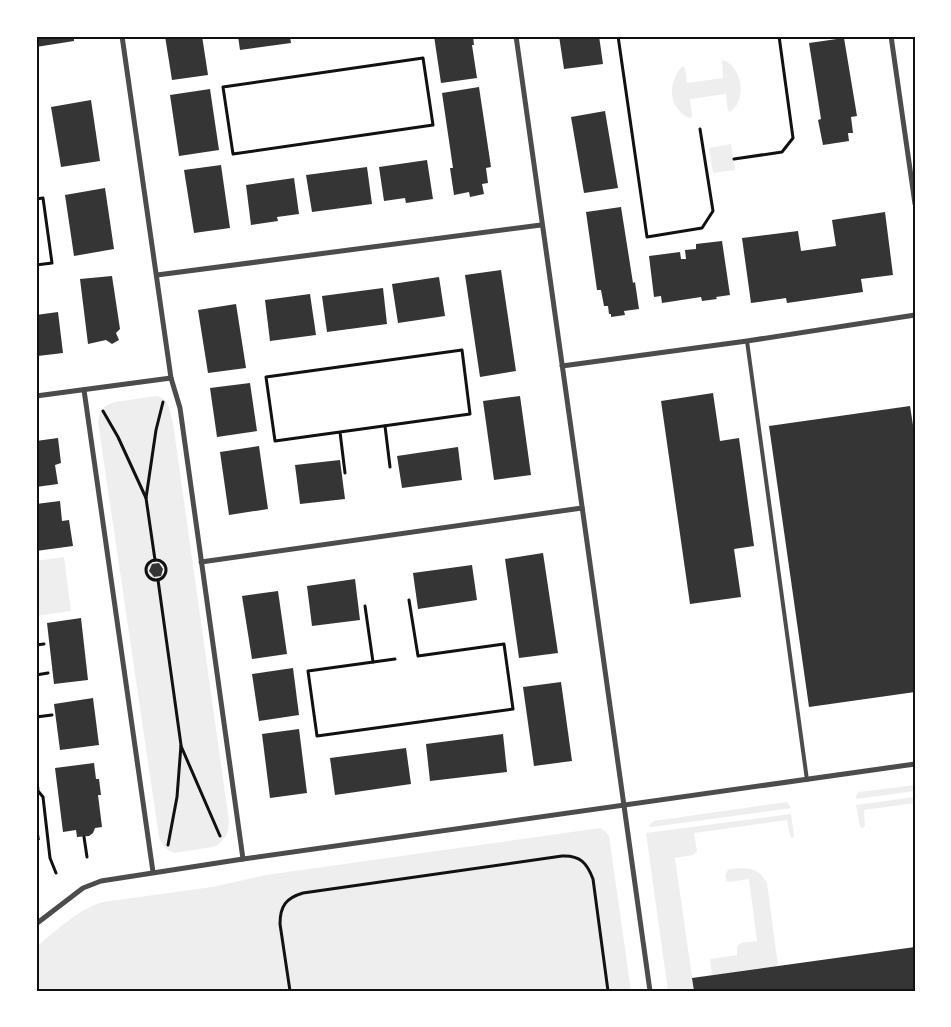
<svg xmlns="http://www.w3.org/2000/svg" width="951" height="1027" font-family="'Alegreya Sans',sans-serif">
<style>
.green{fill:#eee}
.building{fill:#353535}
.lines{fill:none;stroke-linecap:round;stroke-linejoin:round}
.path{stroke:#111;stroke-width:3}
.service{stroke:#4c4c4c;stroke-width:4}
.minor{stroke:#4c4c4c;stroke-width:5}
.neatline{fill:none;stroke:#111;stroke-width:2}
</style>
<rect width="100%" height="100%" fill="#fff"/>
<g class="green">
<path d="M723 60C743 67 747 101 730 112L728 111 726 94 690 99 692 116 691 118C685 117 682 114 678 109 668 96 671 78 683 66L685 68 687 83 723 78 722 62Z"/>
<polygon points="731,144 735,170 713,173 709,148"/>
<path d="M156 396C170 398 170 412 173 423L229 821 228 830 226 836 218 845 212 847 174 853C166 850 161 844 159 837L98 422C100 409 103 406 115 402Z"/>
<polygon points="64,557 71,611 36,616 36,561"/>
<polygon points="915,785 915,791 856,799 856,796 859,792"/>
<polygon points="915,797 915,803 864,810 865,826 863,828 860,827 856,805"/>
<polygon points="787,802 791,808 652,827 648,826 654,821"/>
<polygon points="791,814 794,837 792,838 790,836 787,820 694,833 697,851 693,855 675,858 694,991 668,991 646,833"/>
<path d="M600 828 606 832 609 836 631 991H36V947C56 931 78 909 103 902L212 887 266 875Z"/>
<path d="M729 869C747 868 757 866 767 883L778 966 712 975 710 959 737 955C737 955 737 948 737 947 739 941 752 942 757 941L749 879 730 882 726 881C725 876 725 873 729 869Z"/>
</g>
<g class="building">
<polygon points="36,36 74,36 74,41 36,47"/>
<polygon points="165,36 202,36 208,75 172,80"/>
<polygon points="238,36 290,36 291,43 240,50"/>
<polygon points="434,36 473,36 474,45 472,45 477,78 441,83"/>
<polygon points="559,36 599,36 603,64 564,69"/>
<polygon points="844,38 857,116 851,117 853,133 848,133 849,141 823,145 818,120 821,119 809,43"/>
<polygon points="479,87 491,167 486,168 488,183 482,184 484,194 470,197 469,192 454,195 450,168 453,168 442,93"/>
<polygon points="210,89 219,150 179,156 170,95"/>
<polygon points="91,100 100,161 61,167 51,107"/>
<polygon points="605,111 618,188 584,193 571,117"/>
<polygon points="427,160 433,199 406,203 405,198 384,201 379,167"/>
<polygon points="221,165 230,228 194,233 184,170"/>
<polygon points="367,167 372,204 312,212 306,175"/>
<polygon points="294,178 299,214 277,217 278,221 251,225 246,185"/>
<polygon points="105,188 114,249 74,256 65,195"/>
<polygon points="621,207 633,283 635,282 639,309 624,311 625,315 611,317 611,314 609,314 608,306 604,306 601,290 597,290 586,212"/>
<polygon points="885,212 893,275 861,279 863,292 787,303 786,298 751,303 742,238 798,231 801,251 836,246 832,220"/>
<polygon points="722,241 730,295 716,297 717,299 702,301 701,297 662,303 661,296 654,297 649,256 680,252 681,259 686,259 685,250 696,249 696,244"/>
<polygon points="501,270 516,371 480,377 465,275"/>
<polygon points="112,276 120,329 116,333 119,340 112,344 106,340 88,344 80,279"/>
<polygon points="439,277 445,316 398,323 392,284"/>
<polygon points="383,288 387,324 327,332 322,296"/>
<polygon points="310,294 316,335 270,341 265,300"/>
<polygon points="236,304 246,368 208,373 198,310"/>
<polygon points="58,312 63,353 38,356 37,351 36,351 36,315"/>
<polygon points="250,383 257,431 217,437 210,388"/>
<polygon points="713,393 720,441 739,438 754,546 734,549 741,597 690,604 661,401"/>
<polygon points="520,396 531,475 494,480 483,401"/>
<polygon points="910,406 915,438 915,692 809,707 769,426"/>
<polygon points="58,438 61,463 55,465 58,484 36,487 36,441"/>
<polygon points="259,446 268,509 229,515 220,452"/>
<polygon points="458,447 462,480 402,488 397,456"/>
<polygon points="340,460 345,499 300,504 295,465"/>
<polygon points="60,501 62,521 69,520 73,546 36,551 36,504"/>
<polygon points="543,553 558,653 519,658 505,559"/>
<polygon points="159,563 163,569 161,576 154,577 149,571 152,564"/>
<polygon points="472,565 477,600 418,609 413,573"/>
<polygon points="355,579 360,620 312,626 307,586"/>
<polygon points="278,591 287,654 252,659 242,596"/>
<polygon points="81,618 88,680 54,684 47,623"/>
<polygon points="293,668 299,715 259,721 252,674"/>
<polygon points="561,682 572,761 534,766 523,687"/>
<polygon points="93,698 99,745 60,750 54,704"/>
<polygon points="299,729 307,793 270,798 262,734"/>
<polygon points="503,734 507,772 430,781 426,744"/>
<polygon points="406,748 411,784 335,795 330,758"/>
<polygon points="94,763 96,779 99,779 101,795 98,795 102,827 95,828 93,833 89,836 77,837 76,830 63,832 55,768"/>
<polygon points="36,823 37,823 40,840 36,840"/>
<polygon points="915,947 915,991 694,991 692,978"/>
</g>
<g class="lines">
<g class="path">
<polyline points="618,36 647,237 702,228 713,211 700,129"/>
<polygon points="423,58 433,125 233,154 223,87"/>
<polyline points="734,159 782,152 793,138 779,36"/>
<polyline points="36,199 43,198 52,263 36,265"/>
<polyline points="103,411 118,437 146,498 155,560"/>
<polyline points="385,426 390,467"/>
<polyline points="340,432 470,414 462,350 266,377 275,441 340,432 345,473"/>
<polyline points="146,498 156,430 163,402"/>
<circle cx="156" cy="570" r="10"/>
<polyline points="158,580 181,745 177,797 168,845"/>
<polyline points="365,606 373,662"/>
<polyline points="36,645 44,644"/>
<polyline points="395,659 308,671 317,736 513,709 504,644 418,656 409,600"/>
<polyline points="36,675 48,673"/>
<polyline points="36,717 52,715"/>
<polyline points="181,746 220,836"/>
<polyline points="37,781 38,791 43,797 50,858 56,873"/>
<polyline points="84,837 87,857"/>
<path d="M290 991 280 924C280 906 286 898 303 893L562 856C580 855 587 863 593 879L608 991"/>
</g>
<polyline class="service" points="747,341 807,780"/>
<g class="minor">
<polyline points="122,36 171,378 180,408 243,859"/>
<polyline points="516,36 650,991"/>
<polyline points="891,36 915,204"/>
<polyline points="157,275 541,225"/>
<polyline points="562,366 747,341 915,315"/>
<polyline points="84,390 153,872"/>
<polyline points="36,396 171,378"/>
<polyline points="201,562 582,508"/>
<polyline points="36,924 83,888 101,881 243,859 915,764"/>
</g>
</g>
<rect width="951" height="1027" fill="none" stroke="#ffffff" stroke-width="75"/>
<rect x="38" y="38" width="876" height="952" class="neatline"/>
</svg>
